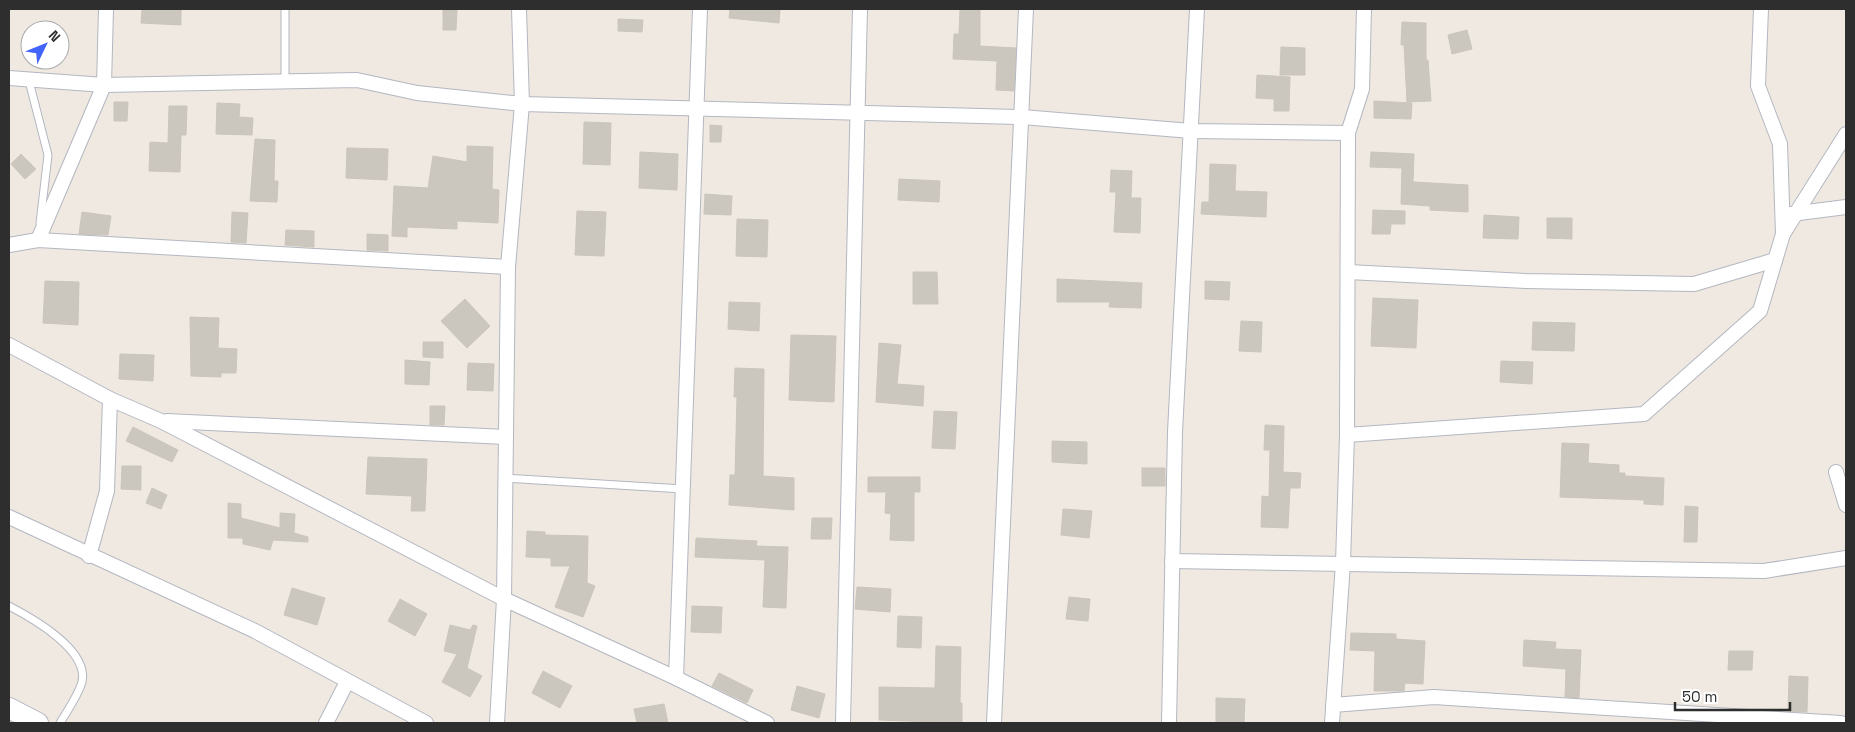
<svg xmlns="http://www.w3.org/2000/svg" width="1855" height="732" font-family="'Space Grotesk',sans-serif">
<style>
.building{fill:#cbc7bf;stroke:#cbc5ba}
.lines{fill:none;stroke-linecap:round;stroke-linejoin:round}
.service-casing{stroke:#b4b7c1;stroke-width:9}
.minor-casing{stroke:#b4b7c1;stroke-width:16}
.secondary-casing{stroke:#b4b7c1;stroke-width:22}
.service{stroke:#fff;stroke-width:7}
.minor{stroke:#fff;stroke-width:14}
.secondary{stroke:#fff;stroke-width:20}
</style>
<rect width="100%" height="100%" fill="#efe9e1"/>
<g class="building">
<polygon points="142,9 181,9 181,25 141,23"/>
<polygon points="730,9 780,9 779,23 729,18"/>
<polygon points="960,9 980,9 980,46 1016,48 1014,91 996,90 997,61 953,59 954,34 959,34"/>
<polygon points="443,10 457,10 456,30 443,30"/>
<polygon points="618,19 643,20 642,32 618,31"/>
<polygon points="1402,22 1426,23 1426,60 1428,60 1431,101 1407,102 1404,45 1401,45"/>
<polygon points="1467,30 1472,49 1452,54 1448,35"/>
<polygon points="1281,47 1305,48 1305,75 1280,75"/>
<polygon points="1257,75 1290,77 1289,111 1274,111 1274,99 1256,98"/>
<polygon points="1374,101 1412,103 1411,119 1374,118"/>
<polygon points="114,102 128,102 127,121 114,121"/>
<polygon points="217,103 240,104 239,117 253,118 252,135 216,134"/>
<polygon points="169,106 187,106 186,135 181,135 180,172 149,171 150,142 168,143"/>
<polygon points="584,122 611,123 610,165 583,164"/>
<polygon points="710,125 722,126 721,142 710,142"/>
<polygon points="255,139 275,140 274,181 278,181 277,202 250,201"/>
<polygon points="467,146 493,147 492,189 499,190 498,223 457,221 457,229 407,227 407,237 392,236 394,186 428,188 433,156 467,162"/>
<polygon points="347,148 388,149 387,180 346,178"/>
<polygon points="640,152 678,154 677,190 639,188"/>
<polygon points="1371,152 1414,154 1413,182 1468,185 1468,212 1430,210 1430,206 1401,204 1402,168 1370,167"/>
<polygon points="21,154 36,169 25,179 11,164"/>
<polygon points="1210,164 1236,165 1235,191 1267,192 1266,217 1201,214 1202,202 1209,202"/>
<polygon points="1111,170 1132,171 1131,198 1141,198 1140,233 1114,232 1116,192 1110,192"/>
<polygon points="899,179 940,181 939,202 898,200"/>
<polygon points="705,194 732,196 731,215 704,214"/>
<polygon points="1373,210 1405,211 1405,224 1391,224 1390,234 1372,234"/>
<polygon points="577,211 606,212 604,256 575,255"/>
<polygon points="82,212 111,216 108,235 79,234"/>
<polygon points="232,212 248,213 246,243 231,242"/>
<polygon points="1484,215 1519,217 1518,239 1483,238"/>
<polygon points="1547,218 1572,218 1572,239 1547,238"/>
<polygon points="737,219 768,220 767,257 736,256"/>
<polygon points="286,230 314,231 314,247 285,245"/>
<polygon points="367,234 388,235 388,251 367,250"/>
<polygon points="913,272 937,272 938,304 913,304"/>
<polygon points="1057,279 1142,283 1141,308 1109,307 1110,302 1057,302"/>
<polygon points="45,281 79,282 78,325 43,323"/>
<polygon points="1205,281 1230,282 1229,300 1205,299"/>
<polygon points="1373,298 1418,300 1416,348 1371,346"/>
<polygon points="465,299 490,326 467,348 441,321"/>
<polygon points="729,302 760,303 759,331 728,329"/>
<polygon points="190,317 219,318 218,348 237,349 236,373 221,373 221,377 191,376"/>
<polygon points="1241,321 1262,322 1261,352 1239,351"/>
<polygon points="1533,322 1575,323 1574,351 1532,350"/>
<polygon points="791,335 836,336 834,402 789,400"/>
<polygon points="423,342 443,342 443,358 423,357"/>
<polygon points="879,343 901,345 897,384 924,386 923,406 876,402"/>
<polygon points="120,354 154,355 153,381 119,379"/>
<polygon points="405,360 430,362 429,385 405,384"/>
<polygon points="1501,361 1533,362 1532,384 1500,382"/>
<polygon points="468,363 494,364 493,391 467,390"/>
<polygon points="735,368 764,369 763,476 794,478 794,510 729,505 730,475 735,475 737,397 734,397"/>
<polygon points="430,406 445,406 444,425 430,425"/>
<polygon points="934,411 957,412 955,449 932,448"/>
<polygon points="1265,425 1284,426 1283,472 1301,473 1300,488 1290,488 1288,528 1261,527 1262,496 1269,497 1270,450 1264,450"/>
<polygon points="133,427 178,450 172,462 126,441"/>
<polygon points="1052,441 1087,442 1087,464 1052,462"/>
<polygon points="1562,443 1589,444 1588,463 1619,465 1619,473 1625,473 1625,476 1664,478 1663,505 1644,504 1644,500 1560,497"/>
<polygon points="368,457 427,459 425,511 411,511 412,496 366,494"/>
<polygon points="122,466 141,466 141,490 121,489"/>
<rect x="1142" y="468" width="23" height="18"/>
<polygon points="868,477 920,477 920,492 914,492 914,541 890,540 891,514 885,513 886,492 868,492"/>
<polygon points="152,488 167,495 161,509 146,503"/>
<polygon points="228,503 241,504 241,518 280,528 280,513 295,514 294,533 308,537 308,542 273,540 270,550 243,544 243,538 228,538"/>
<polygon points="1685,506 1698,507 1697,542 1684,542"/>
<polygon points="1063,509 1092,511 1089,538 1061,535"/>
<polygon points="812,518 832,518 831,539 811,539"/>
<polygon points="527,531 545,532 545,535 588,536 587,583 595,586 583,617 555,607 570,566 551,566 551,558 526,557"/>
<polygon points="696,538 757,541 756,546 788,547 786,608 763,607 765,560 695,557"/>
<polygon points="857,587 891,589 890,612 855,609"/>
<polygon points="292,588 325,598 317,625 284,615"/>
<polygon points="1069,597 1090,599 1088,621 1066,619"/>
<polygon points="400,599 427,614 415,636 388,621"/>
<polygon points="692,606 722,607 721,633 691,632"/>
<polygon points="898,616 922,617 921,648 897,647"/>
<polygon points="450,625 470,630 473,625 477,626 467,668 482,676 470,697 442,682 457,654 444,651"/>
<polygon points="1351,633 1396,634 1396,639 1425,641 1423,684 1405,683 1404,691 1374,691 1375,651 1350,650"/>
<polygon points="1524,640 1556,642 1555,649 1581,650 1579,698 1565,697 1566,669 1523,666"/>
<polygon points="936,646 961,647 960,703 962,703 962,723 879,720 879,687 935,688"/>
<polygon points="1729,651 1753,651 1752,670 1728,670"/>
<polygon points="543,671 572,686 560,708 532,693"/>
<polygon points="719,673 753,690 747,703 712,686"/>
<polygon points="1789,676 1808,677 1807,712 1788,711"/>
<polygon points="797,686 825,694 819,718 791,710"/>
<polygon points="1216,698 1245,699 1244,723 1216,723"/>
<polygon points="664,704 668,723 637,723 634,709"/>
</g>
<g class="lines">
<g class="service-casing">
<g id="service">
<polyline points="285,9 285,82"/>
<polyline points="29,81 48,155 40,223"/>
<polyline points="505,478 683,489"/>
<path d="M9 606C32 618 89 650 82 682 78 696 67 711 60 723"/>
</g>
</g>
<g class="minor-casing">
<g id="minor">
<polyline points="1761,9 1758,86 1780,144 1783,234"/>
<polyline points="9,78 104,85 357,80 417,93 522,104 1022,117 1191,131 1348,133"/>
<polyline points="1791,214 1846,207"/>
<polyline points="38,240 104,85 106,9"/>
<polyline points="9,245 38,240 508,267"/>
<polyline points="1348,272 1526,281 1694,284 1775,260"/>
<polyline points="9,345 110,399 161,421 504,599 676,678 767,723"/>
<polyline points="167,421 506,437"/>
<polyline points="1347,435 1348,133 1362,89 1364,9"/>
<polyline points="1836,472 1846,505"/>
<polyline points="9,517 255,631 426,723"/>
<polyline points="89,556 107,491 110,399"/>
<polyline points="1172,561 1764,571 1846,558"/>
<polyline points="676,678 700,9"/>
<polyline points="1333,705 1434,697 1841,723"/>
<polyline points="326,723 347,682"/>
<polyline points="497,723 504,599 508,267 522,104 519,9"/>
<polyline points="843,723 860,9"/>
<polyline points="994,723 1026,9"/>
<polyline points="1169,723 1175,432 1197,9"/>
<polyline points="1332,723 1343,563 1347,435 1644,414 1760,311 1783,234 1846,134"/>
</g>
</g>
<g class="secondary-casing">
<polyline id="secondary" points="9,708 38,723"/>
</g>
<use href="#service" class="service"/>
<use href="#minor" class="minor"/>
<use href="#secondary" class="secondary"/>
</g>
<rect width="1855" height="732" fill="none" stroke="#2e2e2e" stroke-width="20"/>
<g transform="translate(45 45) rotate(47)"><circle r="24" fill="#ffffff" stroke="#ababab"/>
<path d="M0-4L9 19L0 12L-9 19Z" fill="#4264fb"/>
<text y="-8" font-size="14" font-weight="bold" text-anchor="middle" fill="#2e2e2e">N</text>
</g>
<path d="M1675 702v8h115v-8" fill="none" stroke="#2e2e2e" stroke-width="2.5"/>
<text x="1682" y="702" font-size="15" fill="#2e2e2e" stroke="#ffffff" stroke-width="4" paint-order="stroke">50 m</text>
</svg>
